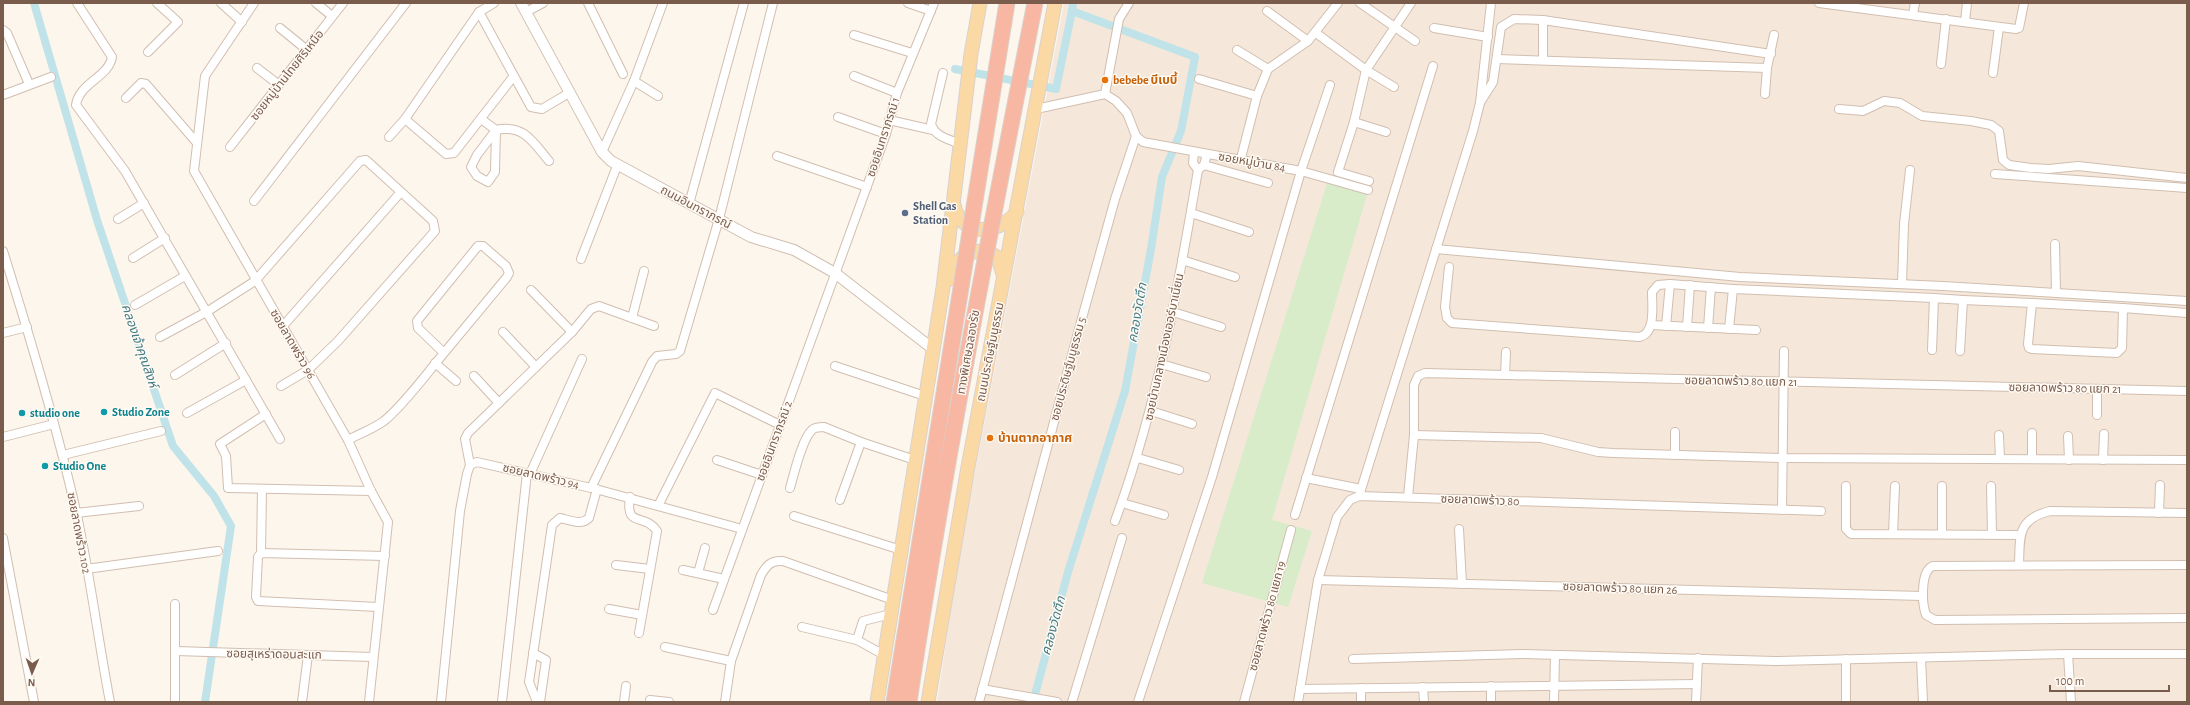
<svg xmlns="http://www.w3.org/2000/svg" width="2190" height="705" font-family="'Alegreya Sans','Noto Sans Thai',sans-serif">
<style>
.residential{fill:#f5e8da}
.green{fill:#d8ecc9}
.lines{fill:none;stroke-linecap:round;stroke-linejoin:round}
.canal{stroke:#bfe3e8;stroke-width:8}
.minor-casing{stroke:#d1beb0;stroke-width:10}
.tertiary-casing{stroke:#d1beb0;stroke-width:12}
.primary-casing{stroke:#dad1cd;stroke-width:15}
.minor{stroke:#fff;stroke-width:8}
.tertiary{stroke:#fff;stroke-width:10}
.primary{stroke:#fbd9a5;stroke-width:13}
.motorway-bridge-casing{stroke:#dad1cd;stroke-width:17;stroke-linecap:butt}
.motorway-bridge{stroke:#f7b7a3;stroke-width:15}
.food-dot{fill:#e8710a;stroke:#fffaf3;stroke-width:1.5}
.service-dot{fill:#5c6f8a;stroke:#fffaf3;stroke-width:1.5}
.culture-dot{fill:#0f9aa8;stroke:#fffaf3;stroke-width:1.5}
.labels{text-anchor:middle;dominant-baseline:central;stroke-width:3;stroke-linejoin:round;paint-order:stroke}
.street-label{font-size:12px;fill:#7a5c4d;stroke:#fffaf3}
.food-label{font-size:12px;font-weight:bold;fill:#c56008;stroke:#fffaf3;text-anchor:start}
.service-label{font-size:12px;font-weight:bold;fill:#4e5e75;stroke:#fffaf3;text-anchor:start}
.culture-label{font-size:12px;font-weight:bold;fill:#0d838f;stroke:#fffaf3;text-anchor:start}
.water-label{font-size:13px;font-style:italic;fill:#437c86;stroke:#fffaf3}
</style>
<rect width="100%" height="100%" fill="#fdf6ec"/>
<polygon class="residential" points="1064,3 2187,3 2187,702 937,702 960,551"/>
<polygon class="green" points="1329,177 1369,188 1272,520 1312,531 1288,607 1202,583"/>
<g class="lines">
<g class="canal">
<polyline points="34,3 97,220 173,446 214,496 231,526 205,702"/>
<polyline points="955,69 1056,89 1072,11"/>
<polyline points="1033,702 1068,572 1125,391 1151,249 1162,177 1181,131 1195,57 1072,11 1073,3"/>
</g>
<g class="minor-casing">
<g id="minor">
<path d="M77 3 112 57C109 77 79 83 76 105L125 171 280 439"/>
<polyline points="221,3 242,22"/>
<polyline points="254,3 205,76 194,171 348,440 371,491 388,522 369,702"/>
<polyline points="316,3 332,16"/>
<polyline points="494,3 479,12 405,119 446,154 454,153 513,77"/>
<polyline points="588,3 623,74"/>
<polyline points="908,3 931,11"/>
<polyline points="1360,3 1415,41"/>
<polyline points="1819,3 2016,29 2019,28 2024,3"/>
<polyline points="1267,11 1308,41"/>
<polyline points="479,12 531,107 542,109 569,93"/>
<polyline points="526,12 543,3"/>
<polyline points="1913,14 1915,3"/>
<polyline points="1965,22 1967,3"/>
<polyline points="280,28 307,50"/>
<polyline points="1434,28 1488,37"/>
<polyline points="3,30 7,33 29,84"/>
<polyline points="1316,33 1366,70 1394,87"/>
<polyline points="854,35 912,53"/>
<polyline points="1237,50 1268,69"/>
<polyline points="148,52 178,22 157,3"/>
<polyline points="1497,59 1767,68 1774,35"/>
<polyline points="1543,59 1543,20"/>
<polyline points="1941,64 1946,19"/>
<polyline points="257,68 279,85"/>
<path d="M943 73 931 124C935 137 949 139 960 144"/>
<polyline points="1993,73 1999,27"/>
<polyline points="854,76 897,93"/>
<polyline points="1199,79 1257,96"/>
<polyline points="634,81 663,3"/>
<polyline points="1765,94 1767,68"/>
<polyline points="3,95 51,77"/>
<polyline points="126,98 141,83 146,84 197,143"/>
<polyline points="1481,101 1493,82 1501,27 1514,19 1543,20 1771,54"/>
<polyline points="1036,109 1105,94 1119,19 1129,3"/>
<polyline points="1839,109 1863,111 1884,101 1900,103 1922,116 1971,121 1991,125 1999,131 2003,160 2009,165 2031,168 2049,169 2078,166 2187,178"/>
<polyline points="838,117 886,134"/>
<path d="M481 119 496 130C524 124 533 142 549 161"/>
<polyline points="889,120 933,130"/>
<polyline points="1354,122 1386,132"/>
<polygon points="496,130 495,172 488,182 477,176 471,167 477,155"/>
<polyline points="1136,136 1143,142 1301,171 1368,190"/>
<polyline points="389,137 405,119"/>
<polyline points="230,147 343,3"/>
<polyline points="602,152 634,81 658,96"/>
<polyline points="1194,152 1193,163 1198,170"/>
<polyline points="777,156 867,187"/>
<polyline points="1241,158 1257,96 1268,69 1308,41 1338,3"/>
<polyline points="1204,165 1268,183"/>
<polyline points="1995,174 2187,188"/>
<polyline points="1369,181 1338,172 1354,122 1366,70 1411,3"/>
<polyline points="254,201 406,3"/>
<polyline points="689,204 744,3"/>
<polyline points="1191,213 1249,232"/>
<polyline points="118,219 144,203"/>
<polyline points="2055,244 2056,292"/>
<polyline points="1436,249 1740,277 1943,286 2187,301"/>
<path d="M3 251C30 337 56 423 76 511 90 574 98 639 110 702"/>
<polyline points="133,258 165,238"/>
<polyline points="581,259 617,166"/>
<polyline points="1182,260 1235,277"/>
<path d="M1449 267 1445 307 1447 318 1452 323 1639 337C1656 334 1652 306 1652 292L1658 285 1670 284 1733 289 1934 298"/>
<polyline points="1902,284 1904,224 1910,170"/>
<polyline points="531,290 572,332"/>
<polyline points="2032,303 2123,308"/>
<polyline points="135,305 185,276"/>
<polyline points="1173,312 1221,327"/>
<polyline points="632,318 644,271"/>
<polyline points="1651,325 1756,330"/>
<polyline points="283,326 400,193"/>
<polyline points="1666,326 1670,284"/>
<polyline points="1687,327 1690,285"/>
<polyline points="1708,328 1711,287"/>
<polyline points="1729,329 1733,289"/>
<polyline points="503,332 536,367"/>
<polyline points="3,333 27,327"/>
<polyline points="160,337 208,311 255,281 360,161 366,160 433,221 435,231 338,341 308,370 281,386"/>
<polyline points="1932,350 1934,298 1963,300"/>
<polyline points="1960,351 1963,300 2032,303 2028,344 2029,348 2032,349 2117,353 2122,348 2123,308 2187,313"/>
<polyline points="435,363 456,381"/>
<polyline points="1161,364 1206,377"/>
<polyline points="835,366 925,396"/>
<polyline points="175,375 226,343"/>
<polyline points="1505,375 1506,352"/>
<polyline points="474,376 499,403"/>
<polyline points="2097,389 2097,415"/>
<polyline points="1151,411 1192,424"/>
<polyline points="187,413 246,380"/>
<polyline points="266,414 220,444 226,456 228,488 371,491"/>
<polyline points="1414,435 1541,438 1598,452 1613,453 1781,458 2187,460"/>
<polyline points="1999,435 2000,459"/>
<polyline points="2068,436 2069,460"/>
<polyline points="3,437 54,424"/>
<path d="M348 440C359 434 373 429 384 421 404 405 427 373 444 353L507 277 509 273 506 266 483 246H478L417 321 418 328 444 353"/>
<polyline points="63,455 161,431"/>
<polyline points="1675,455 1675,432"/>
<polyline points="1138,458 1179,470"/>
<polyline points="2032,459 2032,433"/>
<polyline points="717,460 762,475"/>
<polyline points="2103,460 2104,434"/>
<polyline points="470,465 465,439 468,433 572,332 591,309 599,306 654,326"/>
<polyline points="530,474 582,359"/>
<polyline points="1306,478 1361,489"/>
<polyline points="1846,486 1846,529 1851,534 2020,535"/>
<polyline points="1991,486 1992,534"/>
<polyline points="592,488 742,529"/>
<path d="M790 488C794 474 802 439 812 430 815 427 820 427 824 427L861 442 915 460"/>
<polyline points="1359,496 1473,131 1480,103 1491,3"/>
<path d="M630 497C625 529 644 512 657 531L639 633"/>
<polyline points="1408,497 1414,435 1414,385 1418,376 1425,373 2187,391"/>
<polyline points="840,500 861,442"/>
<polyline points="1122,503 1164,515"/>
<polyline points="659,504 715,393 780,425"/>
<polyline points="1782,510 1784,351"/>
<polyline points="76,513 139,506"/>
<polyline points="2159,513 2160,485"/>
<polyline points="1295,515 1433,66"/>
<polyline points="794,516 901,550"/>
<path d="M1115 521C1157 407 1178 289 1198 170L1204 165 1207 154"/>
<polyline points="1459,529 1462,584"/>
<polyline points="1893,534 1895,486"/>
<polyline points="1942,534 1942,486"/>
<polyline points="3,538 34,702"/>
<polyline points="261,553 262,489"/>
<polyline points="616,565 650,569"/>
<path d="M2019 565C2020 536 2017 519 2050 511L2187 513"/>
<path d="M2187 565 1933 566C1920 571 1922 604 1926 615L1935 620 2187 618"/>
<polyline points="86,569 218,551"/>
<polyline points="683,570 724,579"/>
<polyline points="698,573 705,548"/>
<polyline points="1318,580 1923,596"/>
<polyline points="175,604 175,702"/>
<polyline points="378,607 258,601 256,597 258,557 261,553 385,556"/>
<polyline points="609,609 642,615"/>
<polyline points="713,610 886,134 897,93 934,3"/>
<polyline points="802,627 857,640"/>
<polyline points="665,647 731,661"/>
<polyline points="176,651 373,657"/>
<polyline points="533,653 546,660 540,702"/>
<polyline points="2068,654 2071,702"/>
<polyline points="884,655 857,640 863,621 891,614"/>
<polyline points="1921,658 1923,702"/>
<polyline points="1353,659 1522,654 1775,661 2068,654 2187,654"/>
<polyline points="1846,659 1846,702"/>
<polyline points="1491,686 1491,702"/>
<polyline points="1423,687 1424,702"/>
<polyline points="1361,688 1361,702"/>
<polyline points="982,689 1057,702"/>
<polyline points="1300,689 1697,684"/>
<polyline points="650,700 669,702"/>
<polyline points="302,702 308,655"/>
<polyline points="441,702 460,511 467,474 470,465 477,462 591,488 652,362 657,356 676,354 680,351 719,219 773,3"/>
<polyline points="502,702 527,473"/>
<path d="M537 702 529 682 552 525 560 518C570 520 581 526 589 518L597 489"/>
<polyline points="624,702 626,686"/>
<path d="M725 702 731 661 761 575C767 565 771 560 783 561L893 600"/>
<polyline points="979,702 1076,340 1115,199 1136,136 1127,113 1116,101 1105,94"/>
<polyline points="1072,702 1122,538"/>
<polyline points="1138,702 1212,477 1301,171 1330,85"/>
<polyline points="1244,702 1291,530"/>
<polyline points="1298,702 1318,580 1337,517 1350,500 1359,496 1821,511"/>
<polyline points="1554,702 1555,655"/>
<polyline points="1696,702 1698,658"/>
</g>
</g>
<g class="tertiary-casing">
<polyline id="tertiary" points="521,3 602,152 611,161 751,237 794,250 835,273 933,349"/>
</g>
<g class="primary-casing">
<g id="primary">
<path d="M954 205C962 238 998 235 1017 212"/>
<path d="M948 280C953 257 978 242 998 258L1003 274"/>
<polyline points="877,702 943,288 971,54 980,3"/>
<polyline points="928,702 968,467 1055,3"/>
</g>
</g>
<use href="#minor" class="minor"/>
<use href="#tertiary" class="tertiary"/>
<use href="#primary" class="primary"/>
<g class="motorway-bridge-casing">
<g id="motorway-bridge">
<polyline points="894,702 1007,3"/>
<path d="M909 702C944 468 989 235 1035 3"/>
</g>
</g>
<use href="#motorway-bridge" class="motorway-bridge"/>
</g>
<g class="food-dot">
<circle cx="1105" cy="80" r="4"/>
<circle cx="990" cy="438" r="4"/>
</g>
<circle class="service-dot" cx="905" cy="213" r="4"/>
<g class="culture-dot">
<circle cx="104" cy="412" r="4"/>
<circle cx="22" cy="413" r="4"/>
<circle cx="45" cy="466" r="4"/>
</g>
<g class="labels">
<g class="street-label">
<text transform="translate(287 75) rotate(-52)">ซอยหมู่บ้านไทยศิริเหนือ</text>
<text transform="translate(883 137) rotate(-72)">ซอยอินทราภรณ์ 1</text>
<text transform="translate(1252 162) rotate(10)">ซอยหมู่บ้าน 84</text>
<text transform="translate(696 207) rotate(28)">ถนนอินทราภรณ์</text>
<text transform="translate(293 344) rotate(60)">ซอยลาดพร้าว 96</text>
<text transform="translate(1164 347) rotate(-78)">ซอยบ้านกลางเมืองเออร์บาเนี่ยน</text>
<text transform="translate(968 352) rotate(-80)">ทางพิเศษฉลองรัช</text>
<text transform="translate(990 352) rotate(-79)">ถนนประดิษฐ์มนูธรรม</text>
<text transform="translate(1068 369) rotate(-75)">ซอยประดิษฐ์มนูธรรม 5</text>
<text transform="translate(1741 381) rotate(1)">ซอยลาดพร้าว 80 แยก 21</text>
<text transform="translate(2065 388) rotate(1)">ซอยลาดพร้าว 80 แยก 21</text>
<text transform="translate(774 441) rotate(-70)">ซอยอินทราภรณ์ 2</text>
<text transform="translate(541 476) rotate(13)">ซอยลาดพร้าว 94</text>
<text transform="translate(1480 500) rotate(2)">ซอยลาดพร้าว 80</text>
<text transform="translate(79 533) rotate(79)">ซอยลาดพร้าว 102</text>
<text transform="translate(1620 588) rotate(2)">ซอยลาดพร้าว 80 แยก 26</text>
<text transform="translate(1267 616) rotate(-75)">ซอยลาดพร้าว 80 แยก 19</text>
<text transform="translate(274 654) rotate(1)">ซอยสุเหร่าดอนสะแก</text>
</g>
<g class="food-label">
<text x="1113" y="80">bebebe บีเบบี้</text>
<text x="998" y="438">บ้านตากอากาศ</text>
</g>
<g class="service-label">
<text x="913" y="206">Shell Gas<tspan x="913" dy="14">Station</tspan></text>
</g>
<g class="culture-label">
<text x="112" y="412">Studio Zone</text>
<text x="30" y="413">studio one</text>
<text x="53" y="466">Studio One</text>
</g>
<g class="water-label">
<text transform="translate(1138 313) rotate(-80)">คลองวัดตึก</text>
<text transform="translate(139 346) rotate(71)">คลองเจ้าคุณสิงห์</text>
<text transform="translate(1054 626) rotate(-75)">คลองวัดตึก</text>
</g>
</g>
<rect width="2190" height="705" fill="none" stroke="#7a5c4d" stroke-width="8"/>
<g transform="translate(32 673) rotate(182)" stroke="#fffaf3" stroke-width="3" paint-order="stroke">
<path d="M0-3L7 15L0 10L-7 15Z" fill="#7a5c4d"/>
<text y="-6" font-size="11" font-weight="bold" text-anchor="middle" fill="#7a5c4d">N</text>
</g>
<path d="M2050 685v6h119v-6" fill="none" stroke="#7a5c4d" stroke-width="2"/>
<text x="2056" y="685" font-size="12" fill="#7a5c4d" stroke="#fffaf3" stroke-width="3" paint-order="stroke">100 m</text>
</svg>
